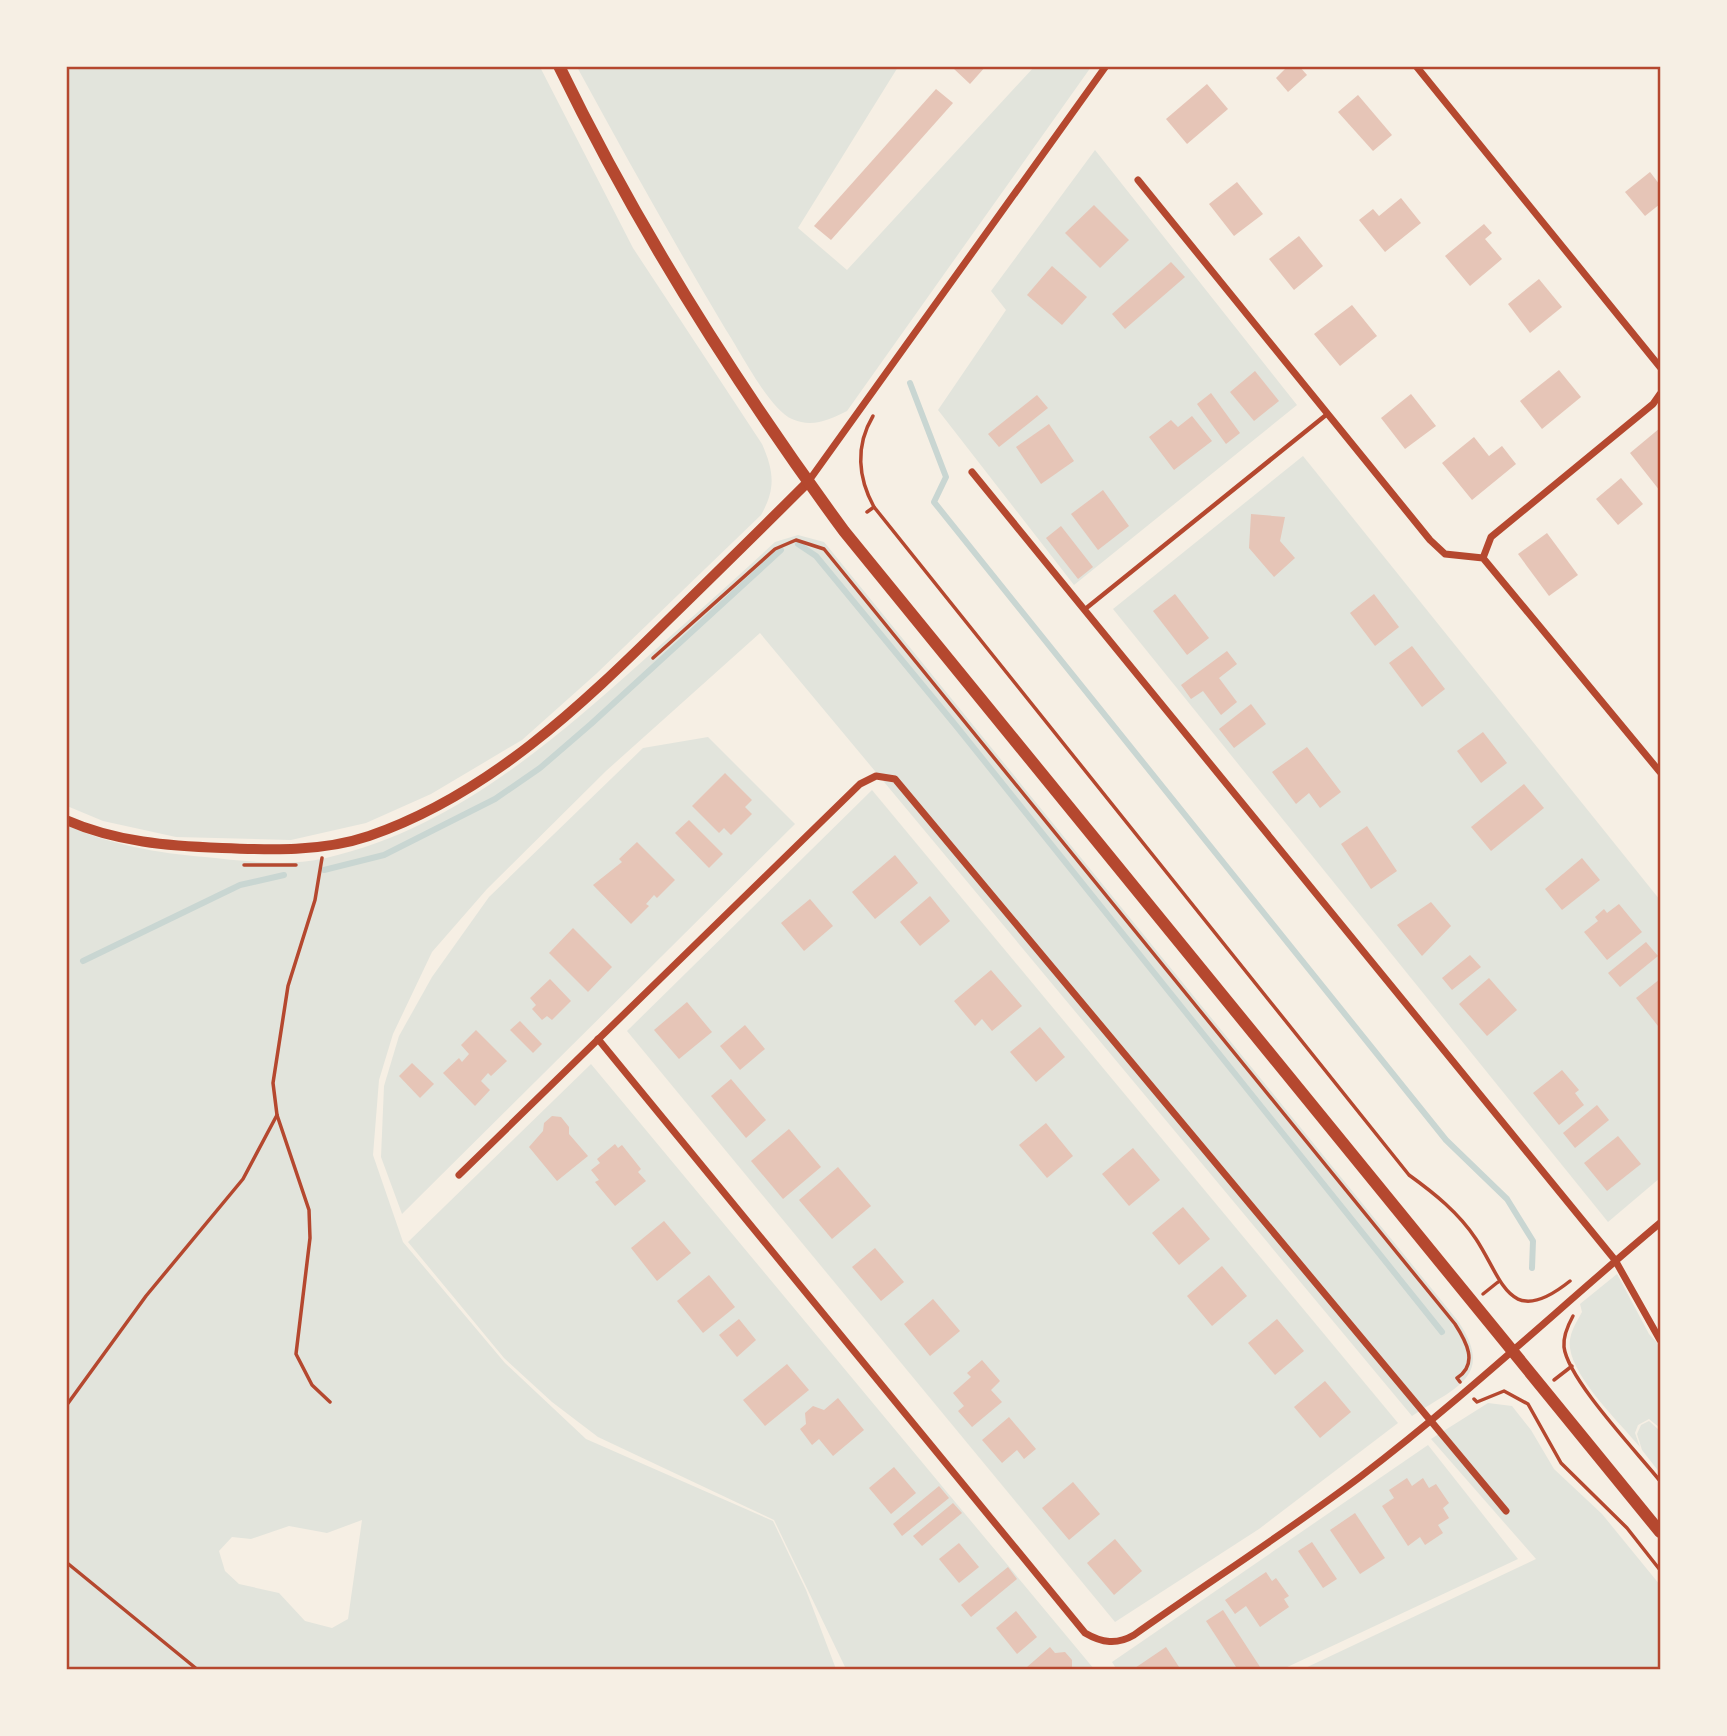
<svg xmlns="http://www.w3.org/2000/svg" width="1727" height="1736" font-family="Helvetica,sans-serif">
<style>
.green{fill:#e2e4dc;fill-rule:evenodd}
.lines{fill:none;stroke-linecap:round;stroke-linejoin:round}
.stream{stroke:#c9d6d2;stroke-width:6}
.building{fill:#e6c5b7}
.path{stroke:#b5482f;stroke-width:3.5}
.service{stroke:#b5482f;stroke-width:4.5}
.minor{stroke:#b5482f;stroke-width:7}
.tertiary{stroke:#b5482f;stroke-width:10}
.primary{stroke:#b5482f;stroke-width:12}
.neatline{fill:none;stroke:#b5482f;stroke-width:2.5}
</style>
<rect width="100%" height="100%" fill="#f6efe4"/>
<g class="green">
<path d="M66 67H540L633 248 762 444C774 471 776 489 761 515L596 674 522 740 431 794 366 823 291 840 176 837 103 821 67 806Z"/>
<path d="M577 67H898L798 228 847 270 1034 67H1091L847 411C829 420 812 428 792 419 769 409 740 351 726 330 674 243 625 155 577 67Z"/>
<polygon points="1095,150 1297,405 1074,585 938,410 1006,310 991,291"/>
<polygon points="1303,456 1660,900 1660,1178 1608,1222 1113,609"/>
<path d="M798 535 824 542 1458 1321C1496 1377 1455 1387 1412 1416L760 633 606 771 487 889 432 952 393 1034 379 1080 373 1155 403 1242 505 1363 586 1439 773 1521 806 1590 836 1669H67L66 825C111 845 157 853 205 857 245 861 286 867 326 858 449 830 545 748 637 666 683 625 729 585 775 542ZM362 1520 348 1619 332 1628 305 1621 279 1593 239 1584 225 1571 219 1551 232 1537 251 1539 289 1526 327 1533Z"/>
<polygon points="708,737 795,824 402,1214 381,1157 384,1086 399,1036 432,977 489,897 643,748"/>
<polygon points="872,790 1398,1423 1259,1529 1115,1622 627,1031"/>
<polygon points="591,1064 1094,1669 846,1669 774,1520 598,1437 552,1402 504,1358 408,1242"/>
<path d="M1617 1274 1649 1334 1660 1346V1428L1649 1419 1638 1425 1635 1433 1640 1447C1620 1423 1574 1379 1570 1348 1568 1335 1576 1323 1582 1312L1580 1304Z"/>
<polygon points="1488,1403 1512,1406 1531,1430 1554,1469 1602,1514 1660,1585 1660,1669 1301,1670 1536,1559 1431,1439"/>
<polygon points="1649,1421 1660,1431 1660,1473 1642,1450 1637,1434 1641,1425"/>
<polygon points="1428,1445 1518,1559 1283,1669 1117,1670 1112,1662"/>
</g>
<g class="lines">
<g class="stream">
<polyline points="910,383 946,477 934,502 1446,1140 1507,1199 1533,1241 1532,1268"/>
<polyline points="798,544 816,556 957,727 1442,1332"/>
<polyline points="324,870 384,855 495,799 540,768 591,724 781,550"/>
<polyline points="83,961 240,885 284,875"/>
</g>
</g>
<g class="building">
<polygon points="954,66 986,66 970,84 953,68"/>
<polygon points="1288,66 1299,66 1307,75 1288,92 1276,78"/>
<polygon points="1207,84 1228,109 1187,144 1166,119"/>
<polygon points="936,89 953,103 831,240 814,226"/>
<polygon points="1358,95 1392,135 1373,151 1338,112"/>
<polygon points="1650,172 1660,185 1660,204 1645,216 1625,192"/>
<polygon points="1237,182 1263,214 1234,236 1209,204"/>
<polygon points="1401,198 1421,223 1385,252 1359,220 1373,209 1379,216"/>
<polygon points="1094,205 1129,240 1100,268 1065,233"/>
<polygon points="1484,224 1492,233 1485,239 1502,259 1470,286 1445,256"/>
<polygon points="1299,236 1323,266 1294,290 1269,259"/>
<polygon points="1171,262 1185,277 1125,329 1112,314"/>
<polygon points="1052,266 1087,297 1062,325 1027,295"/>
<polygon points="1539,279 1562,307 1530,333 1508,304"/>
<polygon points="1352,305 1377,336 1340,366 1314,334"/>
<polygon points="1559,370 1581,397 1542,429 1520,401"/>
<polygon points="1255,371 1279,401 1254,421 1230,392"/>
<polygon points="1211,393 1240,433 1226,444 1197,404"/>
<polygon points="1411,394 1436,426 1405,449 1381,418"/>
<polygon points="1037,395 1048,408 999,447 988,434"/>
<polygon points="1192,416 1212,441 1174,470 1149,437 1171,420 1178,427"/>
<polygon points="1049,424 1074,461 1041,484 1016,447"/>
<polygon points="1660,428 1660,491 1630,453"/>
<polygon points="1474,437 1489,456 1502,446 1516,464 1472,500 1442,463"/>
<polygon points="1621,478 1643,504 1618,525 1596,499"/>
<polygon points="1103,490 1129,526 1098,550 1071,514"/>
<polygon points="1251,514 1285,517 1280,541 1295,558 1274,577 1249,548"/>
<polygon points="1061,526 1093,567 1078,579 1046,538"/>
<polygon points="1547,533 1578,575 1549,596 1518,554"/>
<polygon points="1175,594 1209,638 1187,655 1153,611"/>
<polygon points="1374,594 1399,627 1375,646 1350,613"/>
<polygon points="1412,646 1445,689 1422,707 1389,663"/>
<polygon points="1227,651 1237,664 1219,678 1237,702 1221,715 1203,691 1191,699 1181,685"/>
<polygon points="1251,704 1266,724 1234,748 1219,729"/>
<polygon points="1483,732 1507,763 1481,783 1457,751"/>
<polygon points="1307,747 1341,792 1320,808 1309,793 1296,804 1272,772"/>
<polygon points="725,773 752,800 745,807 752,814 731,835 724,828 719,833 692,806"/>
<polygon points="1524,784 1544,808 1491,851 1471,827"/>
<polygon points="689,820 723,854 709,868 675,833"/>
<polygon points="1367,826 1397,871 1371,889 1341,844"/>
<polygon points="637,842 675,880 657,898 654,895 646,904 649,906 631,924 593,885 622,862 619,859"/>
<polygon points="895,855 918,883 875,919 852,892"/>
<polygon points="1582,858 1600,880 1562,910 1545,889"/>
<polygon points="930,896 950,921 920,946 900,922"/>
<polygon points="810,899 833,926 804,951 781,923"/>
<polygon points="1431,902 1451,926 1422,956 1397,925"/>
<polygon points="1619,904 1642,932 1607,960 1584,932 1598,921 1595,917 1604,909 1607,913"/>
<polygon points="573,928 612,967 588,992 549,953"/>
<polygon points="1646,942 1658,956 1620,987 1608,973"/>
<polygon points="1470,955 1481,967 1452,990 1442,978"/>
<polygon points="991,970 1022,1006 992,1031 982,1019 975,1026 954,1001"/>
<polygon points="1489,978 1517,1010 1487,1036 1459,1004"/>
<polygon points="550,979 571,1001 552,1020 547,1016 542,1020 532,1009 536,1005 530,998"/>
<polygon points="1660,979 1660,1024 1658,1026 1636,998"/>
<polygon points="687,1002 712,1032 679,1059 654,1030"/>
<polygon points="520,1021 542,1044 533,1053 510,1030"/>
<polygon points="745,1025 765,1049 740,1070 720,1046"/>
<polygon points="1040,1027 1065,1057 1036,1082 1010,1052"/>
<polygon points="476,1030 507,1061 491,1076 488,1073 481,1081 490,1090 475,1106 443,1073 459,1058 462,1062 469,1054 461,1045"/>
<polygon points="412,1063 434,1084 420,1098 399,1076"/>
<polygon points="1562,1070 1579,1090 1575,1093 1584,1105 1559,1125 1533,1093"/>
<polygon points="731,1079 766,1120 746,1138 711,1096"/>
<polygon points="1597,1105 1609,1120 1575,1148 1563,1133"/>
<polygon points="552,1116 561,1117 569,1127 569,1134 588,1156 557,1181 529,1147 543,1131 544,1123"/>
<polygon points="1046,1123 1073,1156 1047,1178 1019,1145"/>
<polygon points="789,1129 821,1167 783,1199 751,1161"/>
<polygon points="1618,1136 1641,1164 1607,1191 1584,1163"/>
<polygon points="615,1144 618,1148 622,1145 641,1169 638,1172 646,1181 615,1206 595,1182 599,1180 591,1170 600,1163 597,1159"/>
<polygon points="1133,1148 1160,1180 1129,1206 1102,1174"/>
<polygon points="838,1167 871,1206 832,1239 799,1200"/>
<polygon points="1183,1207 1210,1239 1179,1265 1152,1233"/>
<polygon points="664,1221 691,1253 657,1281 631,1248"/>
<polygon points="875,1248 904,1282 881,1301 852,1267"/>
<polygon points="1222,1266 1247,1296 1212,1326 1187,1296"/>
<polygon points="709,1275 735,1307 703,1333 677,1301"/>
<polygon points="933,1299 960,1331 930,1356 904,1324"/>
<polygon points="739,1319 756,1340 737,1357 719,1335"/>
<polygon points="1277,1319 1304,1351 1275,1375 1248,1343"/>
<polygon points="982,1360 1000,1381 991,1390 1002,1402 972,1427 958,1411 964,1406 953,1393 971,1377 967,1373"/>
<polygon points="787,1364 809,1390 765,1426 743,1400"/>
<polygon points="1325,1381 1351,1412 1320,1438 1294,1407"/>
<polygon points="838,1398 864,1430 833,1456 819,1439 812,1445 800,1429 806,1424 805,1413 813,1406 824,1410"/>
<polygon points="1009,1417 1036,1449 1024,1459 1017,1450 1002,1463 982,1440"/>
<polygon points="894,1467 916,1493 891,1514 869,1488"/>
<polygon points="1407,1478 1412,1486 1423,1478 1429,1488 1436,1484 1449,1503 1443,1508 1449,1518 1438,1525 1443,1533 1425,1545 1420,1537 1408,1546 1382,1506 1394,1498 1389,1490"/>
<polygon points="1073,1482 1100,1514 1069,1540 1042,1508"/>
<polygon points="939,1486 949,1498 902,1536 893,1524"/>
<polygon points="953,1503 962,1513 922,1546 913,1536"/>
<polygon points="1355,1513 1385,1558 1360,1574 1330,1530"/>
<polygon points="1115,1539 1142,1571 1114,1595 1087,1563"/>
<polygon points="1312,1542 1337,1579 1323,1588 1298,1551"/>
<polygon points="959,1543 979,1567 959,1583 939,1559"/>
<polygon points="1008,1567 1017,1579 971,1617 961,1605"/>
<polygon points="1266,1572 1272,1581 1276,1578 1289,1596 1284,1599 1289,1607 1260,1627 1246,1606 1235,1614 1225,1600"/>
<polygon points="1223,1610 1262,1670 1238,1670 1206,1621"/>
<polygon points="1016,1611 1037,1637 1017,1654 996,1628"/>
<polygon points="1050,1647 1055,1653 1065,1652 1072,1660 1072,1667 1029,1670 1027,1667"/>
<polygon points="1166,1647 1181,1670 1132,1670"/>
</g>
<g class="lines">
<g class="path">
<path d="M873 416C855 446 858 478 874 507"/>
<path d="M867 512 874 507 1409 1175C1434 1193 1459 1213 1476 1239 1503 1280 1509 1330 1570 1281"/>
<path d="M653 658 775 549 796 540 824 549 1455 1324C1466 1341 1479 1364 1457 1378L1460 1382"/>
<polyline points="322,858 315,900 288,986 273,1083 277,1115 309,1210 310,1238 296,1354 312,1385 330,1402"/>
<polyline points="244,865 296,865"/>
<polyline points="1483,1294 1498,1282"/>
<path d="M1573 1316C1568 1325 1563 1337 1564 1347 1568 1380 1638 1453 1660 1481"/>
<polyline points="1554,1380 1572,1366"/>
<polyline points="1474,1399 1477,1402 1504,1391 1528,1404 1561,1463 1627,1528 1660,1570"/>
<polyline points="66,1406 146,1296 243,1179 277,1115"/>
<polyline points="66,1562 198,1670"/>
</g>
<polyline class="service" points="1084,610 1326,415"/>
<g class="minor">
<polyline points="1416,66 1660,367"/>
<polyline points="1138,180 1430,540 1445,554 1483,558 1660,772"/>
<polyline points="972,472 1615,1260 1660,1340"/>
<polyline points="808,482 1106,66"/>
<polyline points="1483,558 1491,537 1653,404 1660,394"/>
<path d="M598 1039 1085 1633C1102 1643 1117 1645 1134 1635 1209 1582 1287 1532 1360 1477 1465 1397 1560 1307 1660 1223"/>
<polyline points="459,1175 860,784 876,776 895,779 1506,1511"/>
</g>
<path class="tertiary" d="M66 820C116 842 169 846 222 848 271 850 322 852 369 836 488 795 581 706 668 620 715 574 762 528 808 482"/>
<path class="primary" d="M559 66C639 231 736 384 844 531L1660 1532"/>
</g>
<rect width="1727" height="1736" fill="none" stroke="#f6efe4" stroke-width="136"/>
<rect x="68" y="68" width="1591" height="1600" class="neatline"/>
</svg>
